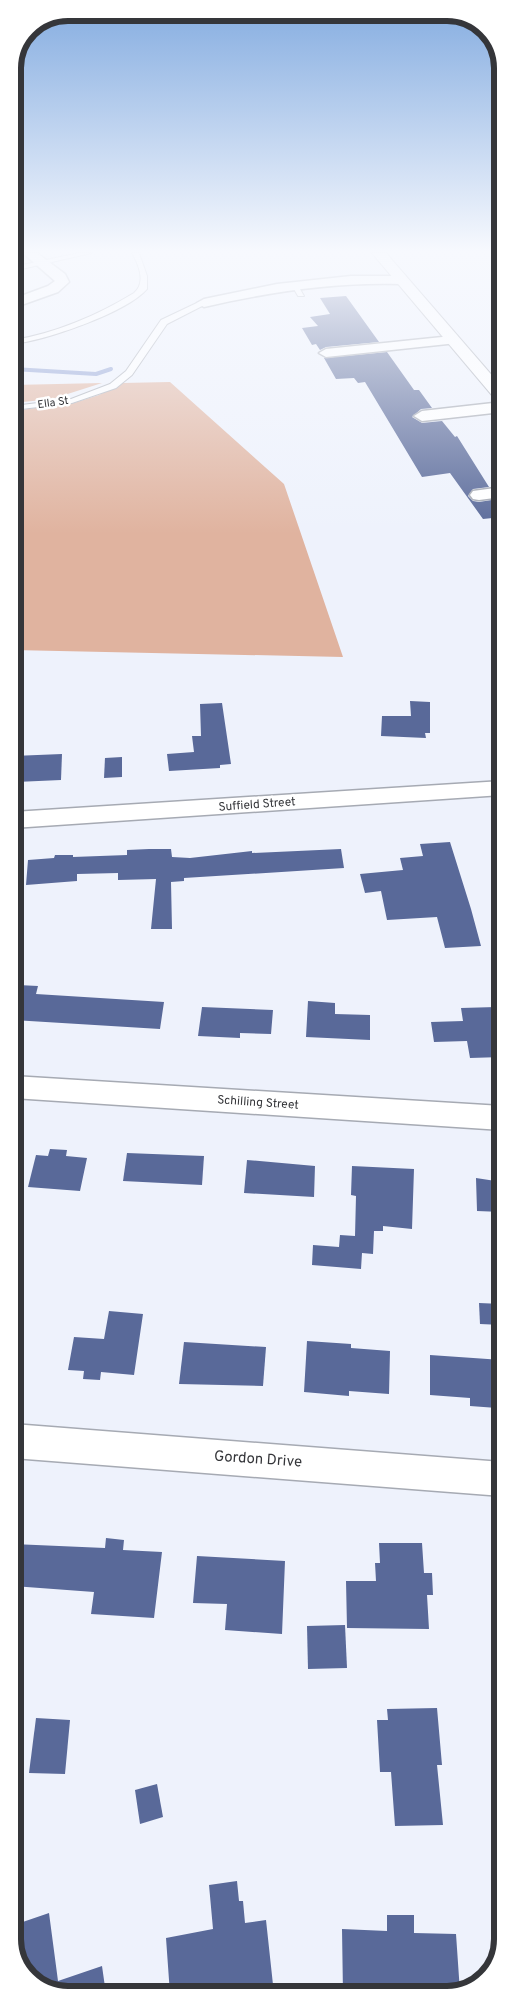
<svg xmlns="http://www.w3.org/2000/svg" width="515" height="2007" font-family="Overpass,sans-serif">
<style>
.green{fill:#e0b39f}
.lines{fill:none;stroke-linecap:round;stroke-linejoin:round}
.stream{stroke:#8ea0d3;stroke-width:4}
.building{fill:#596999}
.service-casing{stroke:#a6aab3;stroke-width:2}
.minor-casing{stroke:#a6aab3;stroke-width:3}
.tertiary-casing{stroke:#a6aab3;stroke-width:2}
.service{fill:#fff;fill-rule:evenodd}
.minor{fill:#fff;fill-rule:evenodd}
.tertiary{fill:#fff;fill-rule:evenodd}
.labels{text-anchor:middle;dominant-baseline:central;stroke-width:5;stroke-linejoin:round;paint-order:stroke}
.far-street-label{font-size:11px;fill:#35363a;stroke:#fff}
.street-label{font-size:12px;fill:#35363a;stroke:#fff}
.near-street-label{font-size:15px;fill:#35363a;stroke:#fff}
.rim{fill:none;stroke:#35363a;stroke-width:6}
</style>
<rect width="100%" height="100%" fill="#eef2fc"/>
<g class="green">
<polygon points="170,382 284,484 343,657 13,650 13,411 74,403 99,395 122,383"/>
<polygon points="102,383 52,399 13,403 13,385"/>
</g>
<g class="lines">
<polyline class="stream" points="13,369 96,374 111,369"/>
</g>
<g class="building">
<polygon points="346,296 379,342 326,347 320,350 316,344 312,345 302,328 318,326 310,317 330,314 320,298"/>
<polygon points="387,352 414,390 419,390 432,408 421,409 412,417 422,423 442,421 455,437 457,436 489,487 473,489 468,496 473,501 479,502 498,499 502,504 502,517 483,519 450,473 422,477 365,382 358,383 354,378 336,379 324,358"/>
<polygon points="410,701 430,702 430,733 425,733 426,738 381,736 382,716 411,716"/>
<polygon points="222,703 231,764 220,765 220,768 169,771 167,754 194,752 192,736 201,736 200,704"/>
<polygon points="62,754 61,780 16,782 13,780 13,756"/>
<polygon points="122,757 122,777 104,778 105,758"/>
<polygon points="450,842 471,909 481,946 445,948 437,917 387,920 381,891 365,893 360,874 403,870 400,858 423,856 420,844"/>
<polygon points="149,849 171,849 172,857 190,858 252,851 252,853 341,849 344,868 184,878 184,881 171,882 172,929 151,929 156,879 118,880 118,873 77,874 77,881 26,885 28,860 54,858 55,855 73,855 73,857 127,855 127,850"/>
<polygon points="18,985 38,986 36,994 164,1002 160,1029 13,1020 13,993 16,994"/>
<polygon points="308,1001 335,1003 335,1014 370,1015 370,1040 306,1037"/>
<polygon points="202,1007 273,1010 271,1034 240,1033 240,1038 198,1036"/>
<polygon points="496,1007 502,1038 502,1057 470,1058 467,1041 434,1042 431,1022 463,1021 461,1008"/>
<polygon points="50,1149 67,1150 66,1156 87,1158 80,1191 28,1187 36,1155 48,1156"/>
<polygon points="127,1153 204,1156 202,1185 123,1181"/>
<polygon points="247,1160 315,1166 314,1197 244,1193"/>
<polygon points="352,1166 414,1169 412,1229 383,1226 383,1231 374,1231 373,1254 362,1253 361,1269 312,1265 313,1245 339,1247 340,1235 355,1236 356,1196 351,1195"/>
<polygon points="476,1178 502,1182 502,1212 477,1211"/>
<polygon points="479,1303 502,1304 502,1325 480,1324"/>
<polygon points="109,1311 143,1314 134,1375 101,1372 100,1380 83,1379 84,1371 68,1370 74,1337 104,1339"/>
<polygon points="307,1341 351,1344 351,1348 390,1351 389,1394 349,1391 349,1396 304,1392"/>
<polygon points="184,1342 266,1347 263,1386 179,1384"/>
<polygon points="430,1355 502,1360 502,1401 497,1401 497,1408 470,1406 470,1398 430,1395"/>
<polygon points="106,1538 124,1540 123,1550 162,1552 154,1618 91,1614 94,1592 13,1586 13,1544 105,1548"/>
<polygon points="379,1543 422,1543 424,1573 432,1573 433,1595 427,1595 429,1629 347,1628 346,1581 376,1581 375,1563 380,1563"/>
<polygon points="197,1556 285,1561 282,1634 225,1630 227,1604 193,1603"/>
<polygon points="345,1625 347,1668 308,1669 307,1626"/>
<polygon points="437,1708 442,1765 437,1765 443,1825 395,1826 391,1772 380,1772 377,1720 388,1720 387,1709"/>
<polygon points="36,1718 70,1720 65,1774 29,1773"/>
<polygon points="157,1784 163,1817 140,1824 135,1790"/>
<polygon points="237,1881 239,1901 243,1901 245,1923 266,1920 274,1994 170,1994 166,1938 213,1929 209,1885"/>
<polygon points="49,1913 58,1981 102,1966 106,1994 61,1994 29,1978 14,1949 14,1925"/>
<polygon points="387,1915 414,1915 414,1933 456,1934 460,1992 343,1994 342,1929 387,1931"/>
</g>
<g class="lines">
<g class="service-casing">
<g id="service">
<polygon points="79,253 91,253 13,271 13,267"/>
<path d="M132 253H138L140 256 147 276V289C126 313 44 341 13 344V340C54 334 98 315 134 293 146 283 139 265 132 253Z"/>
<polygon points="291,284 297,284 304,296 298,296"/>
<polygon points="201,301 208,303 167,324 132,375 116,388 72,403 13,410 13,406 71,399 110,384 126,371 161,320"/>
</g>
</g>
<g class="minor-casing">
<g id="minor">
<polygon points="23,253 37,253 65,274 69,282 58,292 13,308 13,299 48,286 55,281"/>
<path d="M351 276H400L407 280 400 284C333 282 269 292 204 307L197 303 204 299 277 284Z"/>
<polygon points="452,336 459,340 457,343 326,357 319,353 326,349"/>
<polygon points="502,402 502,412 422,421 414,416 422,411"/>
<polygon points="502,487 502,497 479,500 473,499 470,495 473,491"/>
<polygon points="502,781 502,795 13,828 13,812"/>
<polygon points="13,1076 502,1106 502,1130 13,1098"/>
<polygon points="13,1424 502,1462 502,1496 13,1458"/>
</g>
</g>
<g class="tertiary-casing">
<polygon id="tertiary" points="372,253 386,253 502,387 502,402 496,400"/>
</g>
<use href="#service" class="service"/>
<use href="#minor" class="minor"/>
<use href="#tertiary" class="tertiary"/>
</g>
<linearGradient id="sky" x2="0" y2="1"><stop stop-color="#84ace0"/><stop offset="0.47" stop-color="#f7f9fe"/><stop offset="1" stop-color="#f7f9fe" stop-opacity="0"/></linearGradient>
<rect width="515" height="534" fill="url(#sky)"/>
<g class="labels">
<g class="far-street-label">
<text transform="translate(53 403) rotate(-8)">Ella St</text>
</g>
<g class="street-label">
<text transform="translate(257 805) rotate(-4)">Suffield Street</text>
<text transform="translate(258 1103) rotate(4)">Schilling Street</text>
</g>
<g class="near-street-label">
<text transform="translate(258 1460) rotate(4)">Gordon Drive</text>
</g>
</g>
<path d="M0 0H515V2007H0ZM68 21H447A47 47 0 0 1 494 68V1939A47 47 0 0 1 447 1986H68A47 47 0 0 1 21 1939V68A47 47 0 0 1 68 21Z" fill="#fff" fill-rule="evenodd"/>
<path class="rim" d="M68 21H447A47 47 0 0 1 494 68V1939A47 47 0 0 1 447 1986H68A47 47 0 0 1 21 1939V68A47 47 0 0 1 68 21Z"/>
</svg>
